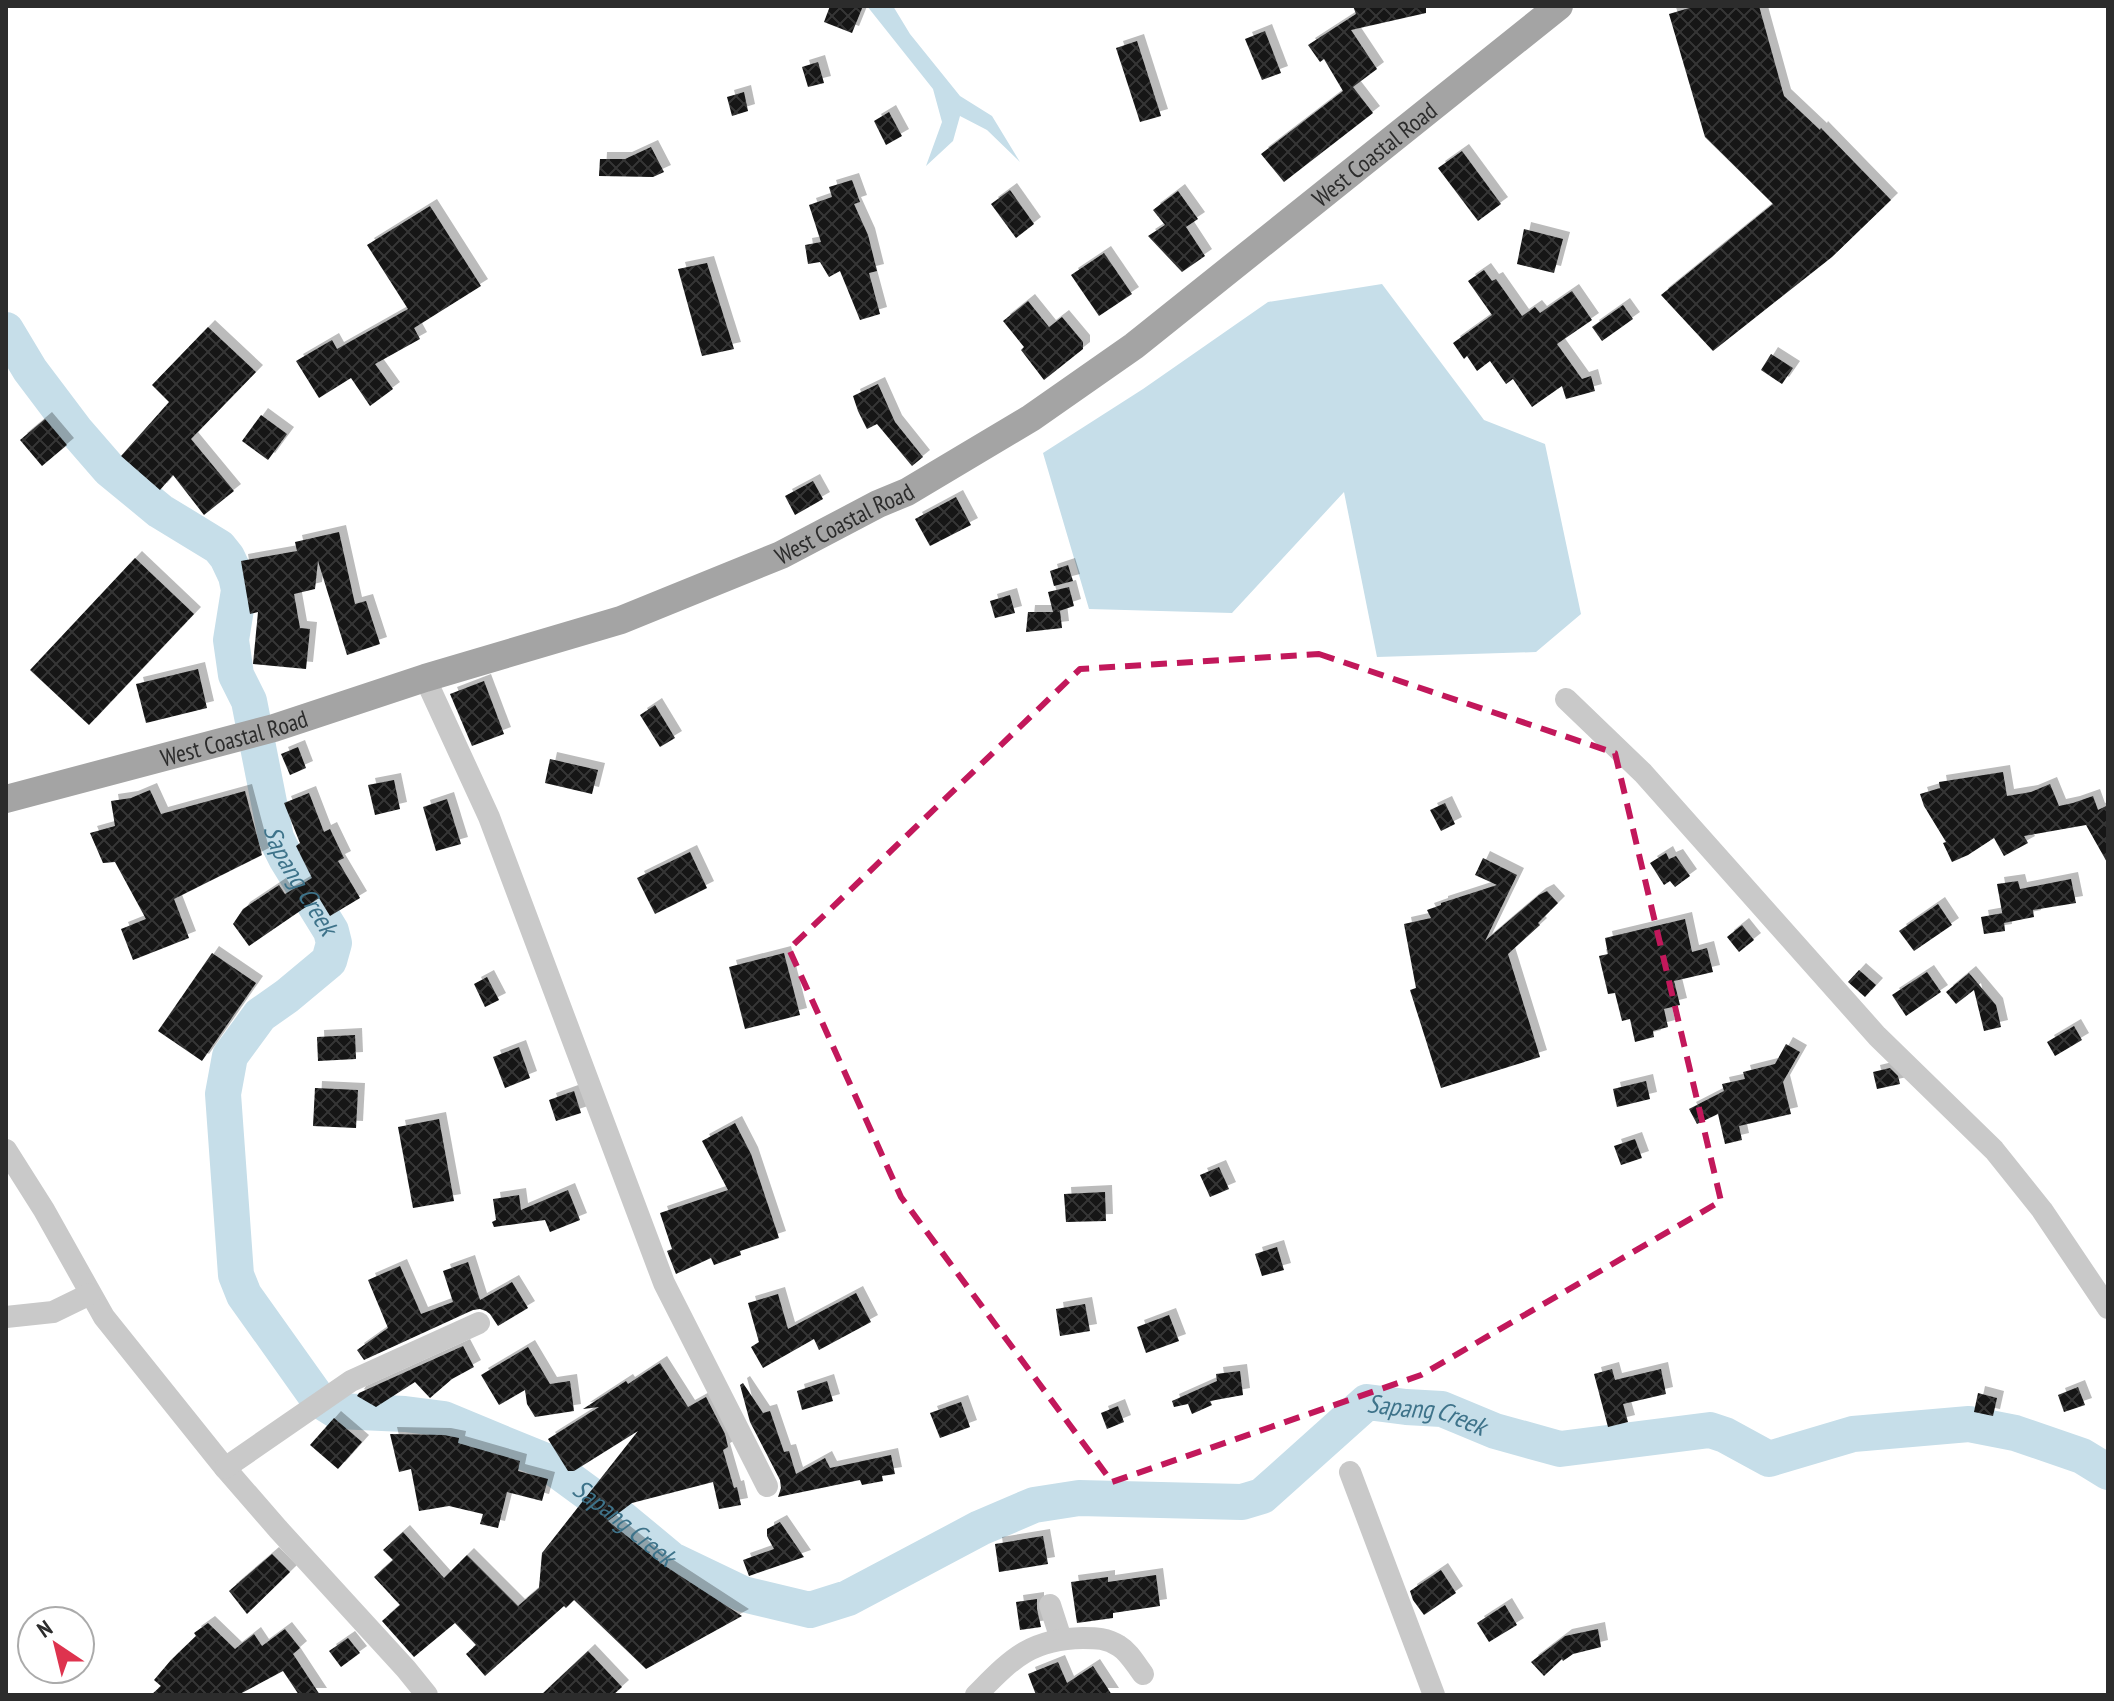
<svg xmlns="http://www.w3.org/2000/svg" width="2114" height="1701" font-family="'PT Sans Narrow',sans-serif">
<style>
.water{fill:#c6dee9}
.lines{fill:none;stroke-linecap:round;stroke-linejoin:round}
.river{stroke:#c6dee9;stroke-width:36}
.building{fill:url(#building-cross-hatch);filter:url(#shadow)}
.minor{stroke:#c9c9c9;stroke-width:22}
.major{stroke:#a4a4a4;stroke-width:28}
.marked{fill:none;stroke:#c2185b;stroke-width:6;stroke-dasharray:16 10;stroke-linejoin:round}
.labels{text-anchor:middle;dominant-baseline:central;stroke-width:8;stroke-linejoin:round;paint-order:stroke}
.street-label{font-size:24px;fill:#2c2c2c;stroke:#fff}
.water-label{font-size:26px;font-style:italic;fill:#3e738a;stroke:#fff}
</style>
<defs>
<pattern id="building-cross-hatch" width="8" height="8" patternUnits="userSpaceOnUse" patternTransform="scale(2)"><rect width="8" height="8" fill="#131313"/><path d="M0 0l8 8M0 8l8-8" fill="none" stroke="#363636"/></pattern>
<filter id="shadow"><feDropShadow dx="7" dy="-7" stdDeviation="0" flood-color="#0004"/></filter>
</defs>
<rect width="100%" height="100%" fill="#fff"/>
<g class="water">
<polygon points="867,6 893,6 910,34 960,96 992,116 1020,162 987,130 960,116 953,141 926,166 942,122 933,89"/>
<polygon points="1382,284 1484,420 1545,444 1581,614 1536,652 1377,657 1344,492 1232,613 1089,609 1043,453 1143,389 1268,302"/>
</g>
<g class="lines">
<path class="river" id="s1" d="M6 330 30 370 76 431 109 469 160 511 219 547 227 557 236 576 239 590 231 640 236 675 249 701 276 838 286 858 331 931 334 943 329 961 287 996 260 1015 230 1056 223 1094 236 1275 244 1295 318 1399 337 1411 405 1414 444 1419 504 1444 543 1460 614 1512 672 1560 743 1594 810 1610 848 1598 980 1528 1034 1505 1079 1498 1242 1502 1262 1496 1367 1402 1406 1407 1442 1409 1495 1431 1560 1449 1710 1430 1725 1435 1769 1459 1853 1434 1969 1424 2015 1433 2082 1456 2108 1472"/>
</g>
<g class="building">
<polygon points="830,6 863,6 852,33 824,22"/>
<polygon points="1353,6 1426,6 1426,13 1351,30 1377,69 1353,87 1373,113 1284,182 1261,154 1343,91 1324,59 1320,62 1308,45 1356,14"/>
<polygon points="1696,6 1759,6 1784,96 1820,130 1821,128 1891,200 1832,257 1713,351 1661,295 1773,204 1705,137 1669,14"/>
<polygon points="1265,31 1281,73 1262,80 1245,39"/>
<polygon points="1137,41 1161,116 1140,122 1116,48"/>
<polygon points="818,62 824,83 808,87 802,67"/>
<polygon points="744,92 748,111 732,116 727,97"/>
<polygon points="889,112 902,136 886,145 874,121"/>
<polygon points="651,147 664,172 653,177 599,176 600,159 625,159"/>
<polygon points="1462,151 1501,204 1478,221 1438,168"/>
<polygon points="852,180 860,202 854,204 868,235 877,271 869,273 880,314 860,320 840,271 829,277 820,262 808,264 805,245 821,242 809,205 832,197 829,187"/>
<polygon points="1010,190 1034,224 1016,238 991,204"/>
<polygon points="1178,191 1198,219 1186,227 1205,256 1182,272 1148,236 1165,225 1153,210"/>
<polygon points="430,206 481,286 414,328 420,339 375,364 393,389 370,406 351,378 319,398 296,361 332,340 337,349 408,309 367,245"/>
<polygon points="1524,229 1563,239 1554,273 1517,264"/>
<polygon points="1104,253 1132,294 1099,316 1071,275"/>
<polygon points="707,263 734,349 702,356 678,269"/>
<polygon points="1484,270 1492,281 1496,279 1522,316 1535,307 1540,313 1572,291 1592,320 1557,344 1582,379 1591,376 1595,391 1566,399 1562,386 1532,407 1513,379 1506,384 1490,361 1477,371 1467,356 1464,359 1453,343 1492,315 1468,281"/>
<polygon points="1028,301 1049,327 1062,317 1083,342 1083,349 1044,380 1021,350 1024,347 1003,321"/>
<polygon points="1623,305 1633,319 1602,341 1592,327"/>
<polygon points="208,327 256,372 191,439 234,491 204,515 173,475 160,490 121,456 169,402 152,385"/>
<polygon points="1771,354 1793,368 1782,384 1761,370"/>
<polygon points="878,384 895,422 923,457 912,466 877,424 867,429 858,411 853,396"/>
<polygon points="261,415 287,434 268,460 242,441"/>
<polygon points="45,419 67,445 42,466 20,440"/>
<polygon points="813,481 823,499 795,515 785,496"/>
<polygon points="956,497 971,525 930,546 915,519"/>
<polygon points="339,532 355,604 366,601 380,644 347,655 318,561 315,589 294,594 300,628 310,629 306,669 253,664 258,612 250,614 241,561 297,551 295,542"/>
<polygon points="135,558 194,614 89,725 30,670"/>
<polygon points="1068,565 1073,581 1054,586 1050,571"/>
<polygon points="1069,587 1074,606 1056,612 1060,611 1062,628 1026,632 1028,612 1053,612 1048,592"/>
<polygon points="1010,595 1015,613 995,618 990,601"/>
<polygon points="198,669 207,708 146,723 136,684"/>
<polygon points="484,681 504,734 472,746 450,694"/>
<polygon points="655,705 675,738 660,747 640,715"/>
<polygon points="298,747 306,768 290,775 281,754"/>
<polygon points="550,759 598,770 592,794 545,783"/>
<polygon points="2003,772 2007,796 2031,792 2050,784 2059,806 2073,803 2093,796 2098,810 2108,805 2108,864 2086,825 2024,836 2028,843 2004,856 1994,838 1968,855 1952,862 1943,843 1946,842 1924,806 1920,794 1940,788 1939,782"/>
<polygon points="394,780 400,809 375,815 368,785"/>
<polygon points="150,790 161,814 245,791 262,855 174,899 189,938 133,960 121,929 146,919 115,862 103,863 90,833 115,826 111,801 131,798"/>
<polygon points="309,793 324,832 330,829 344,858 338,861 360,898 330,916 319,898 249,946 233,924 243,909 279,885 285,894 312,878 296,846 300,843 284,803"/>
<polygon points="447,799 461,844 436,851 423,807"/>
<polygon points="1445,803 1455,824 1441,831 1430,810"/>
<polygon points="690,852 707,888 655,914 637,878"/>
<polygon points="1666,853 1669,859 1676,856 1690,876 1675,887 1670,881 1664,885 1650,863"/>
<polygon points="1483,858 1517,875 1485,941 1539,895 1547,891 1558,903 1538,923 1540,925 1508,954 1540,1057 1441,1088 1410,990 1416,988 1404,924 1431,918 1427,910 1441,905 1441,903 1497,885 1475,875"/>
<polygon points="2071,879 2076,903 2033,910 2034,917 2004,923 1997,884 2018,881 2020,889"/>
<polygon points="1938,904 1952,925 1914,951 1899,931"/>
<polygon points="2003,913 2005,931 1984,934 1981,917"/>
<polygon points="1685,919 1692,952 1707,948 1713,972 1674,981 1680,1005 1664,1009 1668,1027 1653,1031 1654,1037 1635,1042 1630,1019 1622,1021 1615,993 1608,994 1599,956 1608,954 1605,938"/>
<polygon points="1742,925 1754,940 1739,952 1727,937"/>
<polygon points="212,953 256,983 202,1061 158,1031"/>
<polygon points="784,953 800,1015 745,1029 729,967"/>
<polygon points="1859,970 1876,985 1865,997 1848,982"/>
<polygon points="1927,972 1941,992 1906,1016 1892,995"/>
<polygon points="1969,973 1996,1005 2001,1027 1984,1031 1974,990 1956,1004 1946,992"/>
<polygon points="487,977 499,1000 485,1007 474,984"/>
<polygon points="2074,1026 2082,1040 2055,1056 2047,1042"/>
<polygon points="355,1035 356,1059 318,1061 317,1037"/>
<polygon points="1786,1044 1800,1052 1783,1082 1791,1114 1739,1126 1742,1140 1725,1144 1718,1114 1697,1124 1689,1109 1724,1091 1722,1084 1745,1079 1743,1072 1775,1064"/>
<polygon points="519,1047 530,1078 505,1088 493,1057"/>
<polygon points="1890,1068 1898,1076 1900,1084 1877,1089 1873,1072"/>
<polygon points="1646,1081 1650,1099 1617,1107 1613,1089"/>
<polygon points="315,1088 358,1090 356,1128 313,1126"/>
<polygon points="574,1091 581,1113 556,1121 549,1100"/>
<polygon points="439,1119 454,1201 413,1208 398,1127"/>
<polygon points="735,1123 751,1154 779,1238 740,1251 741,1255 714,1265 711,1258 676,1274 667,1251 672,1249 660,1213 728,1190 702,1141"/>
<polygon points="1635,1139 1642,1158 1621,1165 1614,1146"/>
<polygon points="1219,1167 1229,1189 1210,1197 1200,1175"/>
<polygon points="568,1190 580,1220 550,1232 545,1220 494,1227 492,1222 496,1220 493,1199 519,1195 521,1210"/>
<polygon points="1105,1192 1106,1221 1066,1222 1064,1194"/>
<polygon points="1277,1247 1284,1270 1262,1276 1255,1254"/>
<polygon points="468,1262 480,1300 512,1282 528,1308 498,1326 490,1314 486,1311 480,1309 473,1310 364,1360 357,1350 388,1328 368,1280 400,1266 421,1314 453,1302 443,1271"/>
<polygon points="856,1293 871,1322 819,1350 814,1339 763,1368 751,1347 759,1342 748,1303 778,1294 788,1329"/>
<polygon points="1085,1304 1090,1331 1060,1336 1056,1309"/>
<polygon points="1169,1315 1179,1341 1146,1353 1137,1327"/>
<polygon points="463,1346 474,1367 452,1379 430,1398 415,1382 376,1407 357,1396 359,1393"/>
<polygon points="528,1347 550,1384 570,1381 574,1411 535,1417 527,1404 525,1390 499,1405 481,1375"/>
<polygon points="660,1363 688,1407 706,1397 725,1434 728,1447 723,1450 734,1488 737,1487 741,1505 719,1509 713,1482 632,1503 608,1521 662,1564 742,1616 646,1669 574,1600 566,1608 564,1606 485,1676 466,1654 476,1645 455,1623 414,1657 382,1621 400,1605 374,1577 393,1560 383,1550 403,1532 444,1578 467,1555 518,1606 539,1588 542,1553 638,1431 574,1471 568,1471 548,1439 599,1407 583,1409 626,1381 628,1384"/>
<polygon points="1612,1369 1615,1380 1661,1369 1666,1394 1623,1404 1628,1422 1608,1427 1594,1374"/>
<polygon points="1240,1371 1243,1395 1210,1401 1212,1405 1192,1414 1188,1404 1174,1407 1172,1401 1217,1381 1216,1374"/>
<polygon points="827,1381 833,1401 802,1410 797,1391"/>
<polygon points="743,1383 763,1413 770,1411 784,1452 789,1451 796,1474 825,1458 830,1468 891,1455 895,1474 882,1476 883,1481 862,1485 860,1480 778,1497 781,1488 780,1480 750,1422 740,1385"/>
<polygon points="2078,1387 2085,1405 2064,1412 2058,1395"/>
<polygon points="1978,1393 1997,1398 1993,1416 1974,1412"/>
<polygon points="961,1402 970,1427 940,1438 930,1413"/>
<polygon points="1118,1406 1124,1422 1107,1429 1101,1413"/>
<polygon points="334,1418 362,1442 338,1469 310,1445"/>
<polygon points="390,1434 444,1435 459,1438 458,1443 520,1461 518,1471 548,1479 542,1501 507,1492 498,1528 480,1524 483,1514 449,1506 419,1511 411,1469 399,1472"/>
<polygon points="780,1522 804,1557 749,1576 743,1560 774,1549 767,1536 767,1529"/>
<polygon points="1043,1536 1048,1564 999,1572 995,1544"/>
<polygon points="272,1554 290,1572 247,1614 229,1591"/>
<polygon points="1441,1570 1456,1593 1424,1615 1413,1600 1410,1591"/>
<polygon points="1156,1575 1160,1606 1113,1613 1113,1618 1077,1623 1071,1582 1108,1577 1108,1582"/>
<polygon points="1037,1599 1037,1609 1041,1627 1020,1630 1016,1602"/>
<polygon points="1505,1605 1517,1625 1489,1642 1477,1623"/>
<polygon points="208,1623 235,1649 254,1634 262,1646 285,1629 300,1648 293,1654 320,1695 299,1695 283,1671 238,1695 151,1695 161,1686 154,1680 171,1660 196,1636 194,1633"/>
<polygon points="1598,1629 1601,1647 1573,1654 1563,1661 1562,1659 1544,1676 1531,1662 1565,1636"/>
<polygon points="348,1638 360,1653 341,1667 329,1651"/>
<polygon points="588,1651 622,1687 613,1695 541,1695"/>
<polygon points="1058,1662 1067,1683 1093,1666 1112,1695 1036,1695 1028,1674"/>
</g>
<g class="lines">
<g class="minor">
<polyline points="425,678 489,817 664,1283 767,1486"/>
<polyline points="1566,699 1643,773 1877,1036 1994,1150 2042,1210 2108,1308"/>
<polyline points="6,1150 44,1210 104,1317 225,1468 278,1529 406,1669 427,1695"/>
<polyline points="6,1317 53,1312 90,1294"/>
<polyline points="225,1468 351,1381 479,1323"/>
<polyline points="1350,1472 1434,1695"/>
<polyline points="1050,1605 1061,1639"/>
<path d="M976 1695C1011 1660 1029 1639 1083 1638 1096 1638 1107 1638 1119 1646 1129 1652 1136 1665 1143 1674"/>
</g>
<path class="major" id="s2" d="M6 799 274 728 425 678 621 620 781 555 878 504 907 492 1031 418 1134 346 1559 6"/>
</g>
<path class="marked" d="M1319 654 1615 753 1721 1201 1421 1375 1112 1482 901 1197 789 949 1080 669Z"/>
<g class="labels">
<g class="street-label">
<text stroke="none"><textPath href="#s2" startOffset="1532">West Coastal Road</textPath></text>
<text stroke="none"><textPath href="#s2" startOffset="884">West Coastal Road</textPath></text>
<text stroke="none"><textPath href="#s2" startOffset="236">West Coastal Road</textPath></text>
</g>
<g class="water-label">
<text stroke="none"><textPath href="#s1" startOffset="660">Sapang Creek</textPath></text>
<text stroke="none"><textPath href="#s1" startOffset="2486">Sapang Creek</textPath></text>
<text stroke="none"><textPath href="#s1" startOffset="1598">Sapang Creek</textPath></text>
</g>
</g>
<rect width="2114" height="1701" fill="none" stroke="#2c2c2c" stroke-width="16"/>
<g transform="translate(56 1645) rotate(325)"><circle r="38" fill="#ffffff" stroke="#ababab" stroke-width="2"/>
<path d="M0-6L14 30L0 20L-14 30Z" fill="#de334e"/>
<text y="-12" font-size="22" font-weight="bold" text-anchor="middle" fill="#2c2c2c">N</text>
</g>
</svg>
